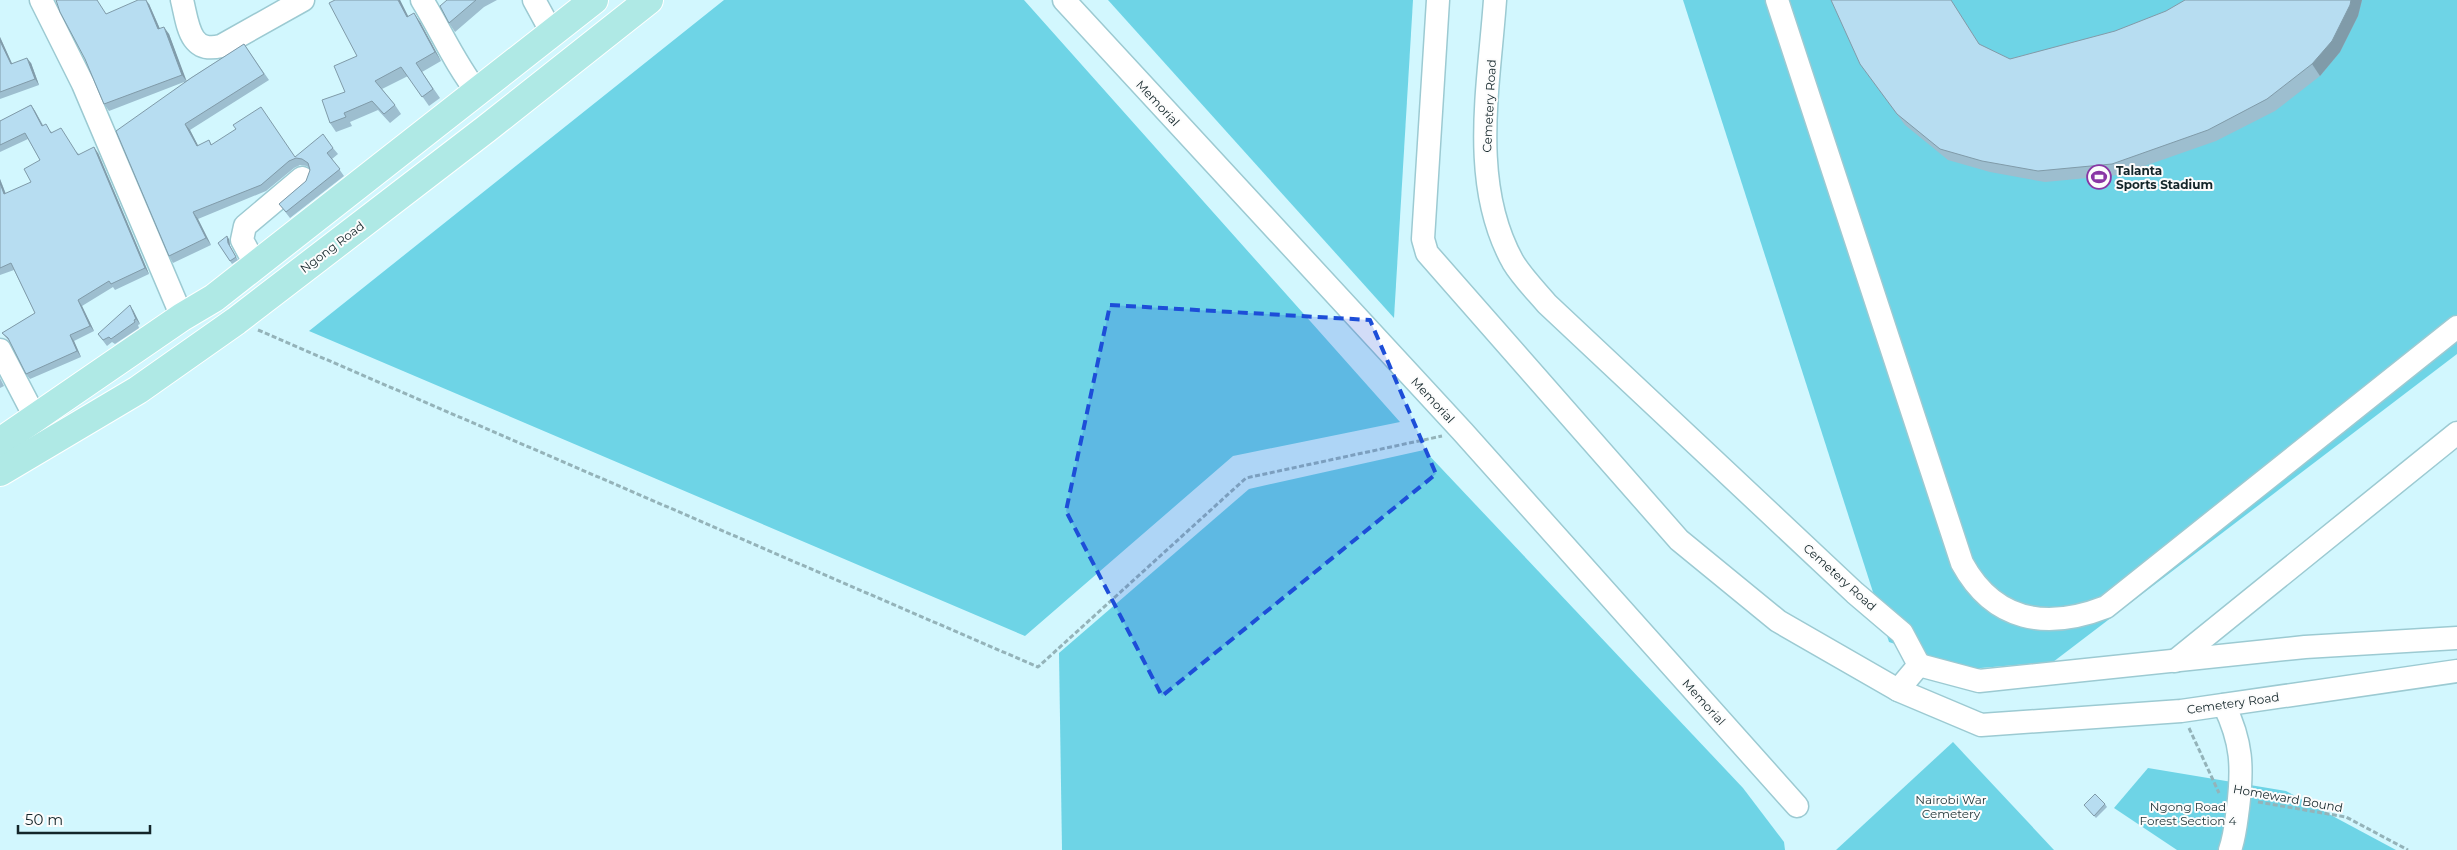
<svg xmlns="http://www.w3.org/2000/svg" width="2457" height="850" font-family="Montserrat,sans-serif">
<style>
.green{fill:#6ed4e6}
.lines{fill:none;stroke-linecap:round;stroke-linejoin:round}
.minor-casing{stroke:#9ccad2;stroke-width:25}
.major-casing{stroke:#fff;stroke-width:30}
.path{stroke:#94b3b9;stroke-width:3;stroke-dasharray:5 2.5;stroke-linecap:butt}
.minor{stroke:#fff;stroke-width:22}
.major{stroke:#afe9e5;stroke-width:28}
.wall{fill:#9dbecf}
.shaded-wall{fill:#809ba9}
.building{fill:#b7ddf1;stroke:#809ba9}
.marked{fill:#1d4ed8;fill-opacity:0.2;stroke:#1d4ed8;stroke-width:4;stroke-dasharray:10 6;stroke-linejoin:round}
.labels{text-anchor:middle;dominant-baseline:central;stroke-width:4;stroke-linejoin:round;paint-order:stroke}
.street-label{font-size:12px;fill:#132529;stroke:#fcfcfc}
.poi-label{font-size:12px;font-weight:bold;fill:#132529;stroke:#fcfcfc;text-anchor:start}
.park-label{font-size:12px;fill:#1c3134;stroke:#fcfcfc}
</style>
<rect width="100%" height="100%" fill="#d2f7fe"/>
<g class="green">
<polygon points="724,0 1024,0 1400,422 1233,456 1025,636 309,331"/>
<polygon points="1108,0 1413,0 1394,318"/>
<polygon points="1683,0 2457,0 2457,354 2053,662 1969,669 1889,642"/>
<polygon points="1424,450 1743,788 1784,842 1785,850 1062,850 1059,653 1249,489"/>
<polygon points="1953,742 2054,850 1836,850"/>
<polygon points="2148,768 2286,791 2396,850 2177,850 2114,808"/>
</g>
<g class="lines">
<g class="minor-casing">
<g id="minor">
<polyline points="41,0 83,84 182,317"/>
<path d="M182 0C188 24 189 54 221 46L303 0"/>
<path d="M422 0C441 31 455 64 478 93"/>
<polyline points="534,0 552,33"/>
<polyline points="1064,0 1463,432 1797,806"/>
<polyline points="1438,0 1423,239 1427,253 1679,540 1778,621 1898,690"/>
<path d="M1495 0C1489 86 1469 183 1513 262 1522 277 1536 291 1547 304L1855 593 1902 633 1919 665 1898 690 1981 725 2181 711 2457 671"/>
<path d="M1777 0 1962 563C1994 622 2047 630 2106 607L2457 327"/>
<polyline points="256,266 242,240 245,226 302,178"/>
<polyline points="0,350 36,419"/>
<polyline points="2175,661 2457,433"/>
<polyline points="1919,665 1979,681 2305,647 2457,638"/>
<path d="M2224 705C2242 742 2243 767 2238 808 2236 822 2235 836 2230 850"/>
</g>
</g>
<g class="major-casing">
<g id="major">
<polyline points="0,442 182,317 214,298 594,0"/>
<polyline points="0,472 138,390 236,321 486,129 649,0"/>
</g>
</g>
<g class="path">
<polyline points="258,330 1038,667 1246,478 1442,436"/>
<polyline points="2189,728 2219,793"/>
<polyline points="2258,802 2346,817 2408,850"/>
</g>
<use href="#minor" class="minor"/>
<use href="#major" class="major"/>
</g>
<g class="wall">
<polygon points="335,0 400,0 408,16 420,22 441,61 422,72 440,98 429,106 408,76 382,89 395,105 401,114 390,123 378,110 350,122 352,126 336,132 330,123 345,92 357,56"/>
<polygon points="447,0 497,0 484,7 455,32 449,23"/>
<polygon points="2185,0 2362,0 2358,16 2340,52 2320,76 2275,111 2216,141 2119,175 2045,182 1990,172 1948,160 1905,125 1868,75 1958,11 1980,45 2010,59 2115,31 2166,11"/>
<polygon points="149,4 160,29 169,34 186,81 244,44 269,80 190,130 198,146 209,140 212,145 295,157 333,148 338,154 332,159 344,176 290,218 279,204 306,181 310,170 307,166 300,165 294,168 266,191 198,219 211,245 173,263 169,256 184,82 109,111 104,104 85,59 106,14"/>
<polygon points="0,37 12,64 31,63 39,85 0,99"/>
<polygon points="31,105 35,111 43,125 79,154 98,153 149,274 115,290 113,287 82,306 94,331 74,341 81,357 30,379 26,374 10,342 2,333 35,313 14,270 0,275 0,179 6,194 31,182 40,160 28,139 0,152 0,121"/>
<polygon points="229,239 230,246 238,260 232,264 218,243"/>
<polygon points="133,310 140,324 138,325 139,328 115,344 112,342 107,346 98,334"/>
<polygon points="0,378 4,386 0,388"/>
<polygon points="2105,804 2107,807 2096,818 2084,805"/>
</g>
<g class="shaded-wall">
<polygon points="146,0 149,4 163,36 158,29"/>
<polygon points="398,0 400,0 413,26 407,17"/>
<polygon points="2351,0 2362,0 2358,16 2340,52 2320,76 2312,64"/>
<polygon points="414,13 420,22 441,61 435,52"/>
<polygon points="164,27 169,34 187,82 182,75"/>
<polygon points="0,37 15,70 11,64 0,41"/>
<polygon points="27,58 31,63 39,85 35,79"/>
<polygon points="31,105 35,111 46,132 42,126"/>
<polygon points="185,124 190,130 202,153 197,146"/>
<polygon points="94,147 98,153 149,274 145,268"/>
<polygon points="0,179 8,200 4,194 0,183"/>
<polygon points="193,212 198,219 211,245 206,238"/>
<polygon points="227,236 229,239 230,246 238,260 228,243"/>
<polygon points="78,300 82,306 94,331 90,326"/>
<polygon points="130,305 133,310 140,324 136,319"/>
<polygon points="70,335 74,341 81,357 77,351"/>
</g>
<g class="building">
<polygon points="56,0 97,0 106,14 138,0 146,0 158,29 164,27 182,75 104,104 85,59 60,12"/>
<polygon points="335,0 398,0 407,17 414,13 435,52 416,63 433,89 422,97 401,67 375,81 395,105 384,114 372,101 344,113 346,117 330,123 322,100 345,92 334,66 357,56 329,3"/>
<polygon points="447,0 476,0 449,23 440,6"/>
<polygon points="1831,0 1951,0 1979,44 2010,59 2115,31 2166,11 2185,0 2351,0 2350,5 2332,41 2312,64 2267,99 2208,130 2112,164 2038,171 1982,161 1940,149 1897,114 1860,64"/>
<polygon points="0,41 11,64 27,58 35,79 0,92"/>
<polygon points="244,44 264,74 185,124 197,146 209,140 211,145 236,129 233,125 261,107 295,157 323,134 333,148 327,153 340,169 286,212 279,204 306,181 310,170 308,163 302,159 296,158 289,161 261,185 193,212 206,238 169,256 116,131 191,78"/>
<polygon points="31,105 42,126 46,124 51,133 61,128 78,155 94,147 145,268 111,284 109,281 78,300 90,326 70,335 77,351 26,374 8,338 2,333 35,313 11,263 0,268 0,183 4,194 31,182 24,169 40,160 25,133 0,145 0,121"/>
<polygon points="227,236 228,243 236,257 230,261 218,243"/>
<polygon points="130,305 136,319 134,320 135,322 111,339 109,337 103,340 98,334"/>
<polygon points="2095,794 2105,804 2094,816 2084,805"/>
</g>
<path class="marked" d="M1110 305 1370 320 1436 474 1162 696 1066 511Z"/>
<defs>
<g id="stadium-ring" transform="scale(1.25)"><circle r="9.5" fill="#fcfcfc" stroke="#8936a5" stroke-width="1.5"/><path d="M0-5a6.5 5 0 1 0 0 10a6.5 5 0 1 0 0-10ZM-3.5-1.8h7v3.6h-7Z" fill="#8936a5"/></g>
</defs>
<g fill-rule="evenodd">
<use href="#stadium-ring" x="2099" y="177"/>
</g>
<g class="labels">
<g class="street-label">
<text transform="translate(1158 103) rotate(47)">Memorial</text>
<text transform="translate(1489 106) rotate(-87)">Cemetery Road</text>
<text transform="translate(332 247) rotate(-37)">Ngong Road</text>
<text transform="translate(1433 400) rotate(47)">Memorial</text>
<text transform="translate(1840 577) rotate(42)">Cemetery Road</text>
<text transform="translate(1704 702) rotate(48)">Memorial</text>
<text transform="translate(2233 703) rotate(-8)">Cemetery Road</text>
<text transform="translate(2288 798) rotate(10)">Homeward Bound</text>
</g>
<g class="poi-label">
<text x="2116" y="170">Talanta<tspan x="2116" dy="14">Sports Stadium</tspan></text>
</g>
<g class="park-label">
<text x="1951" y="799">Nairobi War<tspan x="1951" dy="14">Cemetery</tspan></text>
<text x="2188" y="806">Ngong Road<tspan x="2188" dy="14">Forest Section 4</tspan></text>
</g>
</g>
<path d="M18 825v8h132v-8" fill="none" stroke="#132529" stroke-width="2.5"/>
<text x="25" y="825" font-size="15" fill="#132529" stroke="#fcfcfc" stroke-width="4" paint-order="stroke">50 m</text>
</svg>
